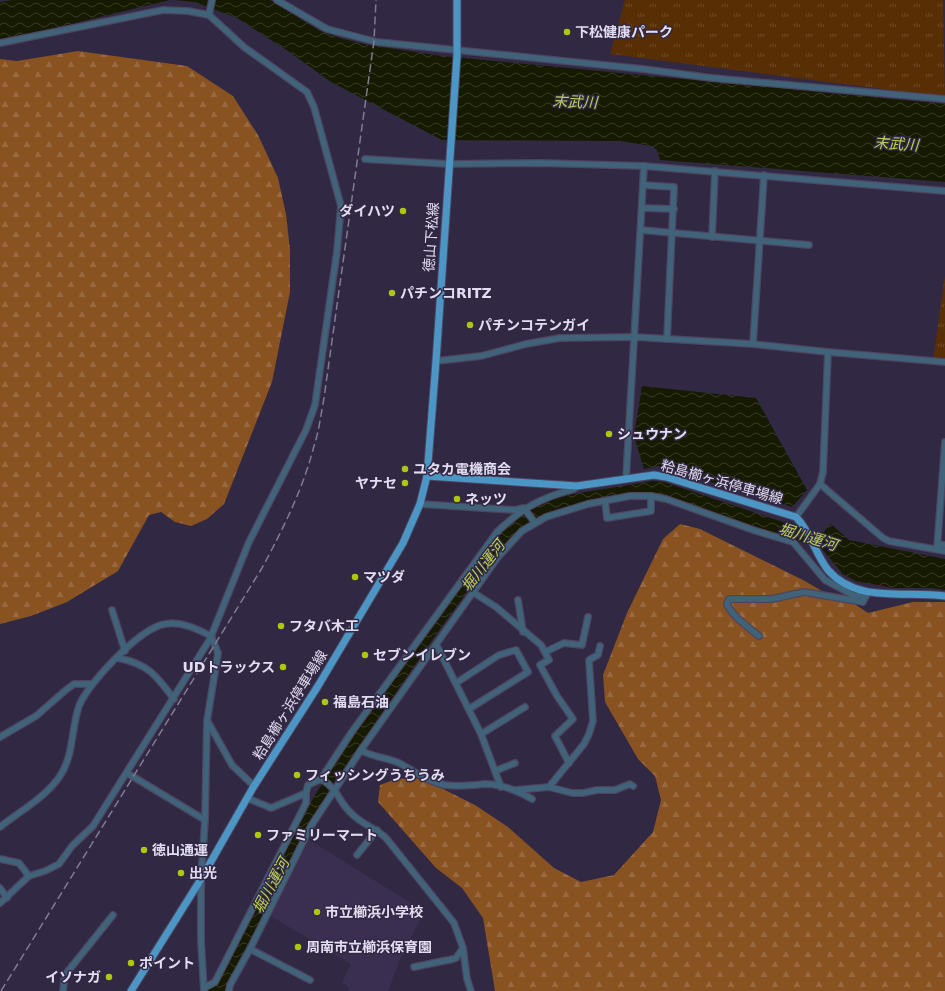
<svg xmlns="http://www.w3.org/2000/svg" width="945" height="991" font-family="'DejaVu Sans','Noto Sans JP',sans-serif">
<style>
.built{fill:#3a2f51}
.forest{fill:url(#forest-firs)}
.park{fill:url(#park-tufts)}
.water{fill:url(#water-waves)}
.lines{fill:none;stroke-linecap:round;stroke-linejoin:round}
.minor-casing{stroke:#4d4560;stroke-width:8}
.major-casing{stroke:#4d4560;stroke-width:9}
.minor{stroke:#40637a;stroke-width:5.5}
.major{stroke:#4b96c5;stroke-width:7}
.rail{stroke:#827b93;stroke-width:1.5;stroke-dasharray:8 4;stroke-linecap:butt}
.poi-dot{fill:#adc610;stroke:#312844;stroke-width:1.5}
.labels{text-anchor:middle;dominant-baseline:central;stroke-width:3;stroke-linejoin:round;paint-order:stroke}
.poi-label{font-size:14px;font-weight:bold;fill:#e2ddf0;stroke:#312844;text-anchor:start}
.street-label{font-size:14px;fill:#e2ddf0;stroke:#312844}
.water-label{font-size:15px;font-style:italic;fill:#bcd257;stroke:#312844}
</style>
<defs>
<pattern id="forest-firs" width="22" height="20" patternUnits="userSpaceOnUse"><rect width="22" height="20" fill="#895221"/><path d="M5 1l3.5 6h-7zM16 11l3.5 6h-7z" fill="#996a42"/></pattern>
<pattern id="park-tufts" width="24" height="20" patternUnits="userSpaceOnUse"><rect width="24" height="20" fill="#582e05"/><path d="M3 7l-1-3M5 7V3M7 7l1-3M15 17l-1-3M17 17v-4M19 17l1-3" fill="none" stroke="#704c2a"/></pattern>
<pattern id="water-waves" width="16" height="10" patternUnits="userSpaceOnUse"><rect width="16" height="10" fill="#151a00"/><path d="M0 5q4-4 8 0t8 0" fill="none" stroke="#373b26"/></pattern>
</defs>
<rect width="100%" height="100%" fill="#312844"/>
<polygon class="built" points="309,840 424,911 399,962 388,991 348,991 349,987 342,983 351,964 269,915"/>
<g class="forest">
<polygon points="78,51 187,66 233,96 258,135 278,178 286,214 290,250 290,292 272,382 224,504 207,519 191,526 175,522 161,512 149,515 118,571 67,602 31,616 0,624 0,59 17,61"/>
<polygon points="680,524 700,529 803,580 834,598 850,601 868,613 913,602 945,602 945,991 495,991 483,918 462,888 436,868 378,802 380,785 396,779 415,778 437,786 475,805 508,827 554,868 581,882 614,875 653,832 661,800 655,776 638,759 605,702 603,675 627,613 663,539"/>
</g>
<g class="park">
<polygon points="625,0 943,0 945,97 610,54"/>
<polygon points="945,275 945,362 933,361"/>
</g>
<g class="water">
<polygon points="12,0 170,0 38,32 0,39 0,2"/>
<polygon points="174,0 270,0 320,31 343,39 368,45 442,56 945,104 945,182 660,160 657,150 652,146 620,141 442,140 331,82 288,51 237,18 195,2"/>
<polygon points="642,386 756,398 807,490 792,507 658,466 644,469 634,436"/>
<polygon points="653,481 664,482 821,535 831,524 849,540 945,559 945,590 931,588 893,588 856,581 843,574 822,549 665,496 631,494 583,503 545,514 529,522 505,544 473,584 437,633 329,790 227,984 225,991 204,991 216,985 315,795 375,703 492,541 525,513 554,499 574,494"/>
</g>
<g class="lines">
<g class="minor-casing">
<g id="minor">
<polyline points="277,0 327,29 377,42 643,69 712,78 945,99"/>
<polyline points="209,15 212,0"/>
<polyline points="0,43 163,10 188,11 209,15 244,47 307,92 314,107 341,206 337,251 315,405 306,430 249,542 210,639 93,826 72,846 59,864 45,871 29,876 0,903"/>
<polyline points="365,159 448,164 541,163 644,166 945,191"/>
<polyline points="643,185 674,187 667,339"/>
<polyline points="642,208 674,209"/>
<polyline points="641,230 809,245"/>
<polyline points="712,237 715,171"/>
<polyline points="753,344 764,175"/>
<polyline points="436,361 481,356 526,344 560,338 635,337 753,344 828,352 945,362"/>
<polyline points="626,479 644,166"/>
<polyline points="820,484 883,538 889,541 945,551"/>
<polyline points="605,501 607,518 651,511 651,496"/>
<polyline points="420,504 515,510 524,508 535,523"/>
<polyline points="796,517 820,484 823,472 828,352"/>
<polyline points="938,544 945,545"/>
<polyline points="937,549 945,442"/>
<polyline points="474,593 496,607 541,645 549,660 540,665 557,696 573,719 555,736 569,763"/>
<polyline points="518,600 523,632"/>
<polyline points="112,610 125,651"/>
<path d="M759 636C747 626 733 617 727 604L729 599H772L804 592 863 602 867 594"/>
<polyline points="437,646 481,734 501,787"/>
<polyline points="545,652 564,643 582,645 588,617"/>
<path d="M118 658C148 664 156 675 174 699"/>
<polyline points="456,683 499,655 516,650 528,672 469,709"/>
<polyline points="208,722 232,765 254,786"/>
<polyline points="481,734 525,707"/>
<polyline points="0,737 36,716 67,689 74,684 92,684"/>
<path d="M361 750C373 758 388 757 401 764 415 772 429 782 445 785 459 787 472 785 485 784 502 784 518 791 532 799"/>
<polyline points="495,771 515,763"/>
<polyline points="127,773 205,820"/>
<path d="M321 779 351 733 497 532C522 508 540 498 574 489L577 486"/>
<polyline points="549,787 584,744 589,734 593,721 589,660 598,655 600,646"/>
<polyline points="516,790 549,787 572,793 583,793 597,790 615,790 630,784 633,786"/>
<polyline points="247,798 271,808 306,793"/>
<path d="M0 827C20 811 46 797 60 776 74 755 71 729 79 706 88 683 140 628 165 624 181 621 197 629 211 636L218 653 207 721 205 820 201 879V941L204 991"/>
<polyline points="357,855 377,830"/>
<polyline points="0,859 19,863 29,876"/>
<polyline points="0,888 7,898"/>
<polyline points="250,949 310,980"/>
<polyline points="414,967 453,959 456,958 463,948"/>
<path d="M204 988 215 982 306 803V793L308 785 321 779C339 789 338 802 352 814 362 824 375 828 386 838L454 923 463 948 467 979 471 991"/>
<polyline points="63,991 65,975 113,915"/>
<polyline points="229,991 230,985 250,949 311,826 361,750 498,557 522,531 546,517 588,504 630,496 651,496 666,499 756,531 793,542 825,580 853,595 865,596"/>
</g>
</g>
<g class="major-casing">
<g id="major">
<path d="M427 476 577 486 654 475 666 477 796 517C811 532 815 554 828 570 857 604 906 590 945 596"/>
<polyline points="131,991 201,879 254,786 318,686 403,543 420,504 427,476 436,361 457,56 457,0"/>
</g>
</g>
<use href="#minor" class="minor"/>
<use href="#major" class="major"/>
<path class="rail" d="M1 991 262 568C283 529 303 489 314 446 319 431 321 414 324 398L374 41 376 0"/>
</g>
<g class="poi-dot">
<circle cx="567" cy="32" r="4"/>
<circle cx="403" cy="211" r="4"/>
<circle cx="392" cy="293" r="4"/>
<circle cx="470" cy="325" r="4"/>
<circle cx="609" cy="434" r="4"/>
<circle cx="405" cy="469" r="4"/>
<circle cx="405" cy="483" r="4"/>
<circle cx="457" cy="499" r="4"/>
<circle cx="355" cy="577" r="4"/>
<circle cx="281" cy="626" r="4"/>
<circle cx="365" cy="655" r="4"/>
<circle cx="283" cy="667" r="4"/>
<circle cx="325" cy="702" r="4"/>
<circle cx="297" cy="775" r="4"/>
<circle cx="258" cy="835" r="4"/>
<circle cx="144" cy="850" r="4"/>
<circle cx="181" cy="873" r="4"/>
<circle cx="317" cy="912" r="4"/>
<circle cx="298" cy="947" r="4"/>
<circle cx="131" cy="963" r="4"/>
<circle cx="109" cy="977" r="4"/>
</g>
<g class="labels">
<g class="poi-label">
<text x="575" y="32">下松健康パーク</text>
<text x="395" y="211" text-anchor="end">ダイハツ</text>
<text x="400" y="293">パチンコRITZ</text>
<text x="478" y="325">パチンコテンガイ</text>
<text x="617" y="434">シュウナン</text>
<text x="413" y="469">ユタカ電機商会</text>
<text x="397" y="483" text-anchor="end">ヤナセ</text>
<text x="465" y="499">ネッツ</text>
<text x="363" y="577">マツダ</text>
<text x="289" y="626">フタバ木工</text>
<text x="373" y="655">セブンイレブン</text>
<text x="275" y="667" text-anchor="end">UDトラックス</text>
<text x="333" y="702">福島石油</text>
<text x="305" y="775">フィッシングうちうみ</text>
<text x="266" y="835">ファミリーマート</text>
<text x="152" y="850">徳山通運</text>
<text x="189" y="873">出光</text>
<text x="325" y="912">市立櫛浜小学校</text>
<text x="306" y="947">周南市立櫛浜保育園</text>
<text x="139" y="963">ポイント</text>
<text x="101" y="977" text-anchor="end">イソナガ</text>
</g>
<g class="street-label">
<text transform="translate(431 237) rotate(-86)">徳山下松線</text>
<text transform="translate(722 482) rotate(16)">粭島櫛ヶ浜停車場線</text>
<text transform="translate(290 705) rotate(-58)">粭島櫛ヶ浜停車場線</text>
</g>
<g class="water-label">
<text transform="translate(575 102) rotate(2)">末武川</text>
<text transform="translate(896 144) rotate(4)">末武川</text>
<text transform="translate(808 537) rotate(17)">堀川運河</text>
<text transform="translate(483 566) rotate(-52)">堀川運河</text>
<text transform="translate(271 886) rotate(-62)">堀川運河</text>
</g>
</g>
</svg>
